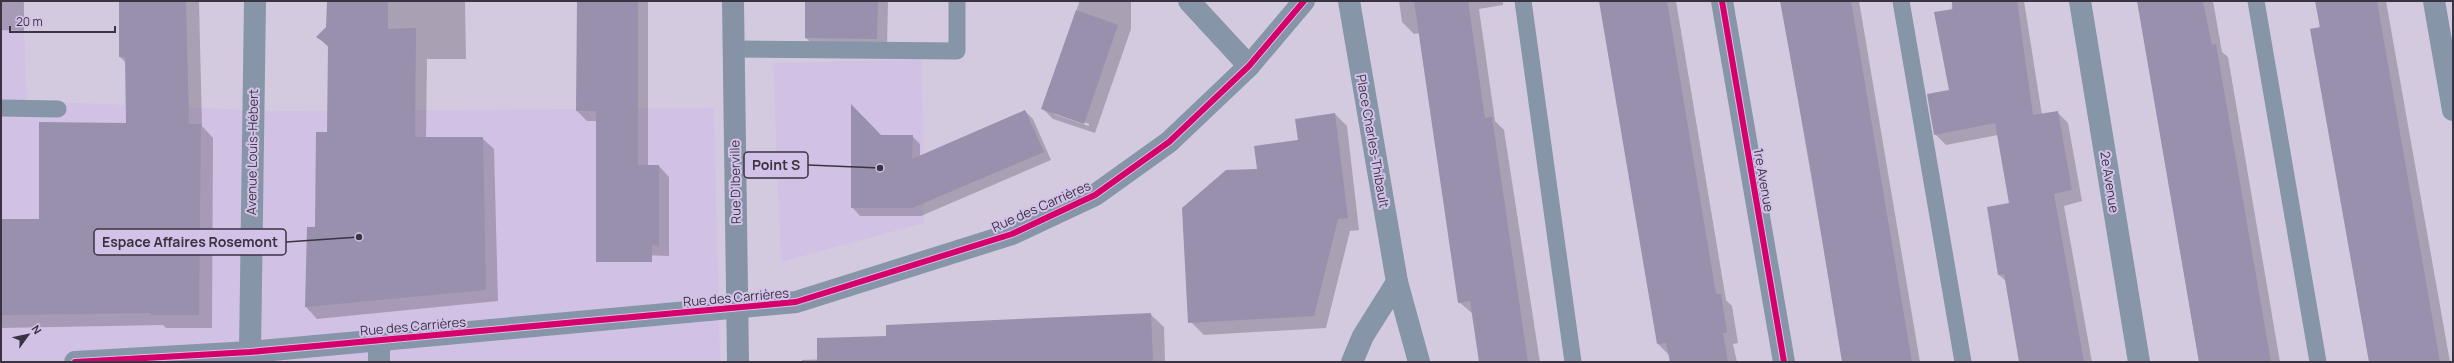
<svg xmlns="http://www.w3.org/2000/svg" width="2454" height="363" font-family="Manrope,sans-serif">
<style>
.built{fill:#d1c1e4}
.shadow{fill:#0003;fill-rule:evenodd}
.building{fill:#9890ad}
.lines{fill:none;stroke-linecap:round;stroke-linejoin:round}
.lane{stroke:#8695a7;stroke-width:17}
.street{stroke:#8695a7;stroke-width:22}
.secondary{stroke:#8693a6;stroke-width:22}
.cycleway-casing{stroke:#d3c2e8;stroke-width:8}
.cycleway{stroke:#d6006c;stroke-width:6}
.labels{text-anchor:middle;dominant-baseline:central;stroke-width:4;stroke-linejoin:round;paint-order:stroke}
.street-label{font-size:13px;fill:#3a3342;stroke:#d3c2e8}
.leader{fill:none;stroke:#3a3342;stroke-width:1.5}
.callout-dot{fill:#3a3342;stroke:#d3c2e8;stroke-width:1.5}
.callout{fill:#d3c2e8;stroke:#3a3342;stroke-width:1.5}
.callout-label{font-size:14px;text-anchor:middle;font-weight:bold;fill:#3a3342}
</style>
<rect width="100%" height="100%" fill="#d4cae0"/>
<g class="built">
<polygon points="1,1 23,1 27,101 282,111 714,108 720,362 1,362"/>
<polygon points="922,59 924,223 781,262 773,63"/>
</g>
<g class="shadow">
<polygon points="1,1 24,1 24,31 1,30"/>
<polygon points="120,1 199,1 202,126 213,138 212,328 166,328 163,325 1,328 1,220 40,220 127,124 126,63 120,57"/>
<polygon points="328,1 465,1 466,59 427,59 426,138 482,138 494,149 498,301 317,319 306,307 308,228 316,228 328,133 329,48 318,37 327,28"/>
<polygon points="578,1 648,1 648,166 659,166 669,177 669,256 643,255 597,121 587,121 577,111"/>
<polygon points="806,1 888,1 887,49 816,48 806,38"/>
<path d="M1077 1H1131V29L1095 133 1053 119 1043 109 1079 3ZM1054 112 1089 124V126L1054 114Z"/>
<polygon points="1399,1 1503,1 1503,5 1479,9 1495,121 1504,130 1540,362 1480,362 1473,314 1459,302 1420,33 1414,34 1402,22"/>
<polygon points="1600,1 1676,1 1726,300 1732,306 1738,343 1733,344 1737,362 1671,362 1669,355 1658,344"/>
<polygon points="1781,1 1859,1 1920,362 1843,362"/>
<polygon points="1952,1 2024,1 2042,115 2057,112 2068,123 2082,201 2064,206 2092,362 2021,362 2007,282 1999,275 2010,203 1998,135 1946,145 1935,134 1950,90"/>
<polygon points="2138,1 2213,1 2222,52 2228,57 2280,362 2199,362"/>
<polygon points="2316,1 2386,1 2450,362 2370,362"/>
<polygon points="1025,111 1033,119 1051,160 921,216 860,216 852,207 881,136 912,136 920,144 920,156"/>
<polygon points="1335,114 1347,126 1359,230 1350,231 1326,328 1204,335 1192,323 1258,170"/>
<polygon points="1150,314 1164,327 1165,362 802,362 802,360 830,359 887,337"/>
</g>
<g class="building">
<polygon points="119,1 186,1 189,124 201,124 199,315 151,315 151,313 1,315 1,219 39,219 39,122 126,123 125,57 119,57"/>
<polygon points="327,1 388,1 388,29 416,28 415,137 483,137 486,290 305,307 307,227 315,227 316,132 327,132 328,45 316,37 326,27"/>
<polygon points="577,1 638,1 638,165 659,165 659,246 652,245 652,262 596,262 596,111 576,111"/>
<polygon points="805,1 878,1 877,39 805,38"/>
<polygon points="1414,1 1468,1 1485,118 1492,117 1528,362 1479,362 1470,301 1458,303"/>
<polygon points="1599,1 1667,1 1716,294 1721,294 1727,333 1723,333 1728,362 1670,362 1666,343 1657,344"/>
<polygon points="1780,1 1851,1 1912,362 1842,362 1810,165"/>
<polygon points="1952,1 2017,1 2033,115 2058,111 2072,190 2054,194 2084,362 2019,362 2004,274 1998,275 1987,207 2009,203 1995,123 1934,135 1927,94 1949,90 1934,12 1953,9"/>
<polygon points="2137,1 2203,1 2212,45 2216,44 2271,362 2199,362"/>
<polygon points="2315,1 2377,1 2440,362 2369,362 2310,29 2320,27"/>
<polygon points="1076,10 1118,25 1084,124 1041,109"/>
<polygon points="851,104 881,135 913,135 912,159 1025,110 1044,152 912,208 851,208"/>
<polygon points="1335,113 1348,218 1338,219 1314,316 1188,323 1182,208 1226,170 1257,169 1254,146 1298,140 1295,119"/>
<polygon points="1151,313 1153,362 817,362 817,338 886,336 886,325"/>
</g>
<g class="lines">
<g class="lane">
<polyline points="1523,1 1573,362"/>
<polyline points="1901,1 1963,362"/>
<polyline points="2256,1 2318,362"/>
<polyline points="734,49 957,51 957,1"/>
<polyline points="1,108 58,109"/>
</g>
<g class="street">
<polyline points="1189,1 1249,66"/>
<polyline points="1349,1 1397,282 1419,362"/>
<polyline points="1722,1 1784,362"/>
<polyline points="2080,1 2139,362"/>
<polyline points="2434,1 2453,110"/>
<polyline points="250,352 255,1"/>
<polyline points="75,362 250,352 796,302 1012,234 1095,195 1169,142 1249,66 1304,1"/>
<polyline points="379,362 379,340"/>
<polyline points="1352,362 1363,336 1397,282"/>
</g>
<polyline class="secondary" points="733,1 738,362"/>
<g class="cycleway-casing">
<g id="cycleway">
<polyline points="1722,1 1784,362"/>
<polyline points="75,362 250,352 796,302 1012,234 1095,195 1169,142 1249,66 1304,1"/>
</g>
</g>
<use href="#cycleway" class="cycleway"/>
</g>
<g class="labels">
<g class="street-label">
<text transform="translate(1373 141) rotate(80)">Place Charles-Thibault</text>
<text transform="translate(252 152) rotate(-89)">Avenue Louis-Hébert</text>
<text transform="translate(1764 180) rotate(80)">1re Avenue</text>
<text transform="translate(735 182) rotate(-91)">Rue D'Iberville</text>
<text transform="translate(2110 182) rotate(81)">2e Avenue</text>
<text transform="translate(1041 206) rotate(-24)">Rue des Carrières</text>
<text transform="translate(736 297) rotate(-5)">Rue des Carrières</text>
<text transform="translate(413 326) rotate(-5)">Rue des Carrières</text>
</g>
</g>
<path class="leader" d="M880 168L808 165M359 237L286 242"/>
<g class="callout-dot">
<circle cx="880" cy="168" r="4"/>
<circle cx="359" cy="237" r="4"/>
</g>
<g class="callout">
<rect x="744" y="152" width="64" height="26" rx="4"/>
<rect x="94" y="229" width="192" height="26" rx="4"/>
</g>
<g class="callout-label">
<text x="776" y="170">Point S</text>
<text x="190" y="247">Espace Affaires Rosemont</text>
</g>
<rect width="2454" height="363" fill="none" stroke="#3a3342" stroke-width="4"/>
<g transform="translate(28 335) rotate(57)" stroke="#d3c2e8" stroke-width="3" paint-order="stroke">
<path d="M0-3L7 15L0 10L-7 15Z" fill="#3a3342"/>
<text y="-6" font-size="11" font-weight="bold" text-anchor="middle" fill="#3a3342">N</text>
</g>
<path d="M10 26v6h105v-6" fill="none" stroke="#3a3342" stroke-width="2"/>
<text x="16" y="26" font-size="12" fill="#3a3342" stroke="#d3c2e8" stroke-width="3" paint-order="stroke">20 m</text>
</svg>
